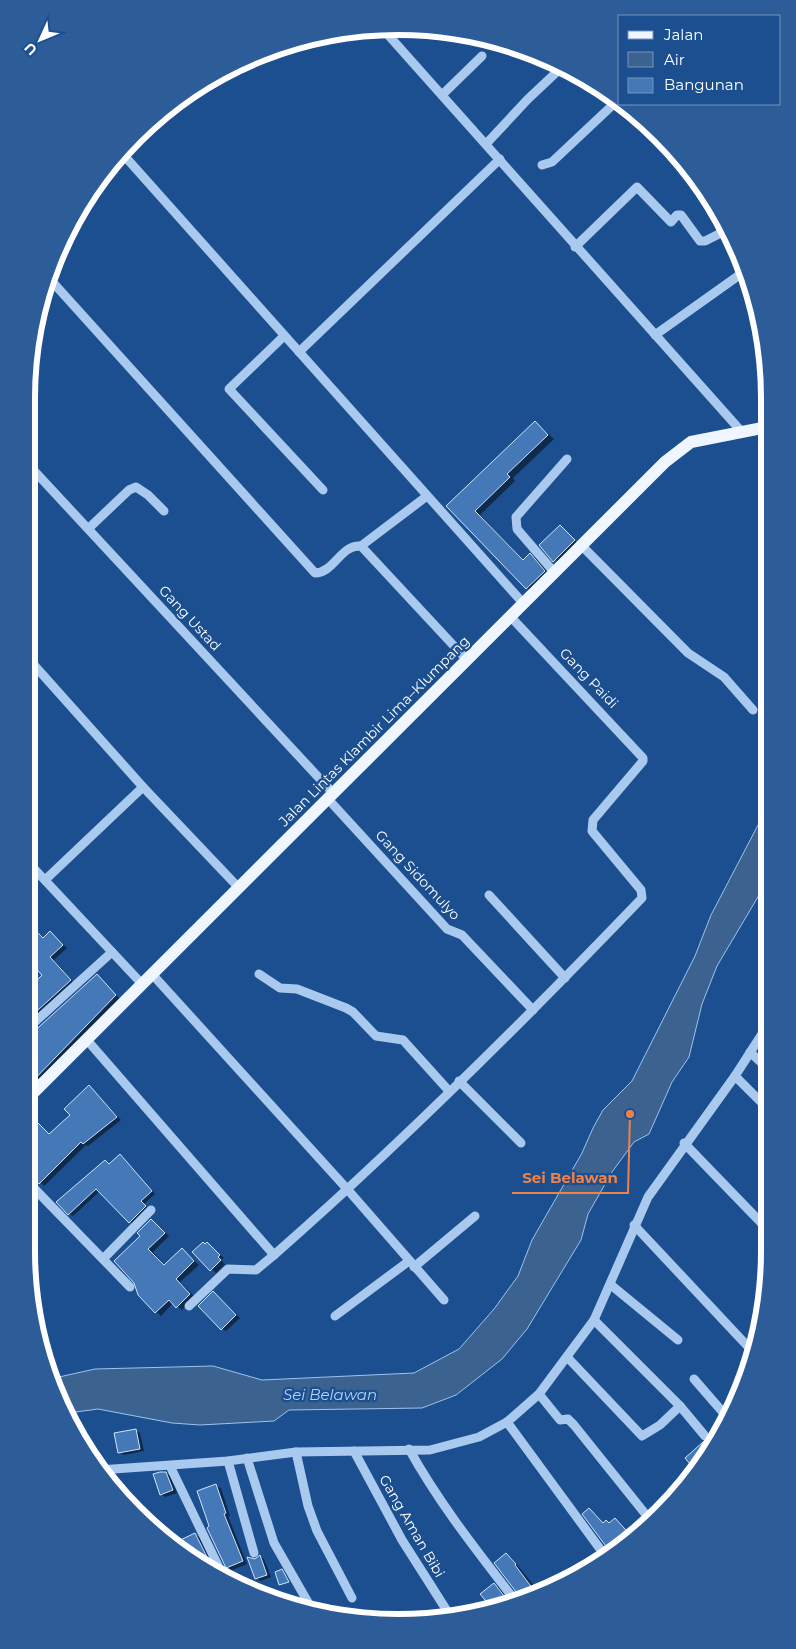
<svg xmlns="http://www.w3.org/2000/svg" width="796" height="1649" font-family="Montserrat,sans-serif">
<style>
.water{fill:#3c6290;stroke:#9cc4f0}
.shadow{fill:#0007}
.building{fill:#4478b7;stroke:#cfe3fa}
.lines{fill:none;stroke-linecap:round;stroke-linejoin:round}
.minor{stroke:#a9c9ee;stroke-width:9}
.major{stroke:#f0f6ff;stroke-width:12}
.labels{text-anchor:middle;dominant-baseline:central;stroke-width:4.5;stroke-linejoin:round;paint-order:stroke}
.street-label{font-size:14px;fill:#fff;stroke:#1b4f8f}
.water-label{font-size:15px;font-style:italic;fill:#b5d3f5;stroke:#1b4f8f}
.rim{fill:none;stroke:#fff;stroke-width:6}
.leader{fill:none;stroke:#ee8249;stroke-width:2}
.callout-dot{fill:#ee8249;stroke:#1b4f8f;stroke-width:2}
.callout-label{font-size:15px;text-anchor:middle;font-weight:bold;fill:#ee8249;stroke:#1b4f8f;stroke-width:4.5;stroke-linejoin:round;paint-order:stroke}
</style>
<rect width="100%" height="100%" fill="#1b4f8f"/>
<polygon class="water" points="768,806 768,880 717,966 702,1004 689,1057 672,1082 649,1134 634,1142 612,1172 588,1214 581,1240 527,1329 502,1359 456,1395 422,1408 289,1410 274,1421 200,1425 172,1423 98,1409 68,1413 50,1379 95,1369 213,1366 262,1380 414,1373 459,1349 494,1309 518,1276 532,1240 582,1153 593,1128 603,1110 632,1081 695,956 711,915"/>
<g class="shadow">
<polygon points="535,423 554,439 513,478 515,481 480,515 524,560 530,555 536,558 550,575 533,592 527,588 448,506"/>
<polygon points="560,526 579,544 559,563 540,545"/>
<polygon points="26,919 44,938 50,932 67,948 54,960 75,984 26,1028 26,993 44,975 26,956"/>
<polygon points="97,976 120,999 31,1090 26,1087 26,1036 31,1036"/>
<polygon points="89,1086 121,1120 88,1146 86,1145 44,1186 26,1168 39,1124 50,1135 72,1115"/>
<polygon points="121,1155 155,1194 144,1204 149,1209 134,1225 100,1191 73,1216 69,1214 106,1161 110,1164"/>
<polygon points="151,1220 169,1236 153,1252 165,1265 182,1249 199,1265 180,1282 195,1297 182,1310 173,1303 161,1316 139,1295 142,1236"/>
<polygon points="208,1244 224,1258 221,1260 225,1264 216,1273 194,1252"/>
<polygon points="214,1293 240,1318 226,1331 222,1329"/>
<polygon points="719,1428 720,1428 695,1468 687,1459 710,1442 712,1435"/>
<polygon points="136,1431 140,1433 144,1451 124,1455 119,1452"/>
<polygon points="166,1473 170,1476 177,1493 165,1497 161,1494"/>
<polygon points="216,1486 221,1488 230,1516 228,1516 247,1564 232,1570 227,1567"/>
<polygon points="593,1512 604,1524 610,1524 615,1520 619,1522 633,1538 625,1546 612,1552"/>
<polygon points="195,1535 200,1537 218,1575 179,1549 177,1543"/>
<polygon points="506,1554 511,1557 539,1592 520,1597"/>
<polygon points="260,1556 264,1559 271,1577 261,1581 256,1578 256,1560"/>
<polygon points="494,1585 499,1587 509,1600 491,1606 482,1595"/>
</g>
<g class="building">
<polygon points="535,421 548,435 507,474 510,477 475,511 523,560 530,553 545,571 526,589 446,506"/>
<polygon points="560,525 575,540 553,562 539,545"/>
<polygon points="26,920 43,938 50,931 63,945 50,957 71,980 26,1021 26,992 42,975 26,958"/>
<polygon points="97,974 116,995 26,1088 26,1053 36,1044 29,1036"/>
<polygon points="89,1085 117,1117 83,1144 81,1142 39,1184 26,1171 26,1134 38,1123 49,1134 70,1115 64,1109"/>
<polygon points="120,1154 152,1191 141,1201 146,1206 129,1223 96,1189 68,1215 56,1202 105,1160 109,1164"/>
<polygon points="151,1219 165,1233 148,1249 164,1265 182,1248 194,1261 176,1279 190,1294 176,1308 169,1300 155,1313 138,1295 134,1283 114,1261 140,1236 137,1233"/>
<polygon points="203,1242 205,1244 207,1242 220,1255 218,1257 221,1260 210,1271 192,1252"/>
<polygon points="213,1291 236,1315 221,1330 198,1306"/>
<polygon points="136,1429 140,1449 118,1453 114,1433"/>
<polygon points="713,1433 715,1435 694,1469 685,1458 703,1442 709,1440"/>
<polygon points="160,1472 166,1472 173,1490 160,1495 153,1474"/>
<polygon points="216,1484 226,1513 224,1514 243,1561 226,1568 207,1528 209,1526 197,1491"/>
<polygon points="589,1508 603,1523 606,1520 609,1523 615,1518 633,1538 611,1553 582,1514"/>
<polygon points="195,1533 215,1573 172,1544"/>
<polygon points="506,1553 516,1564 515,1565 536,1593 520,1597 494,1563"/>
<polygon points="260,1555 267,1575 255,1579 247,1557 255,1559"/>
<polygon points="282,1569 289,1582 279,1585 275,1572"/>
<polygon points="494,1583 508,1601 490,1606 480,1594"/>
</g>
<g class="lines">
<g class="minor">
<polyline points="382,28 741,431"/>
<polyline points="442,95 482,56"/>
<polyline points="625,104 650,129"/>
<polyline points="486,144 528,99 562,67"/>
<polyline points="121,152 523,603"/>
<polyline points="542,165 552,162 618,100"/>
<polyline points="575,247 637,187 671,222 677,215 681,215 700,241 705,241 727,230"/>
<path d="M48 277 315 573C334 573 341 544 361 546L467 660"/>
<polyline points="655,335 745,271"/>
<polyline points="284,336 229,389 323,490"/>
<polyline points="299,352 500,159"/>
<polyline points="26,462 333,793"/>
<polyline points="89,528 129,490 136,487 148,495 164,511"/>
<polyline points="581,545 688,653 724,677 753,710"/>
<polyline points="361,546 427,496"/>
<polyline points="554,572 517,529 516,517 567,459"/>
<polyline points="26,656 143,787 238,887"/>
<polyline points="328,799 447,929 462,935 533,1010"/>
<polyline points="26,860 142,984"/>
<polyline points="45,880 143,787"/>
<polyline points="489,895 565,978"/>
<polyline points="152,974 348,1190 444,1300"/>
<polyline points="259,974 280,988 297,989 346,1008 353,1012 376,1036 403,1040 449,1091"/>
<polyline points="26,1030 112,952"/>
<path d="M87 1040 274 1255C403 1142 524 1021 642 898L641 890 592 831 593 820 643 761V758L510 616"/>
<polyline points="750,1052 769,1070"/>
<polyline points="735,1076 769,1110"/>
<polyline points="459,1081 521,1143"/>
<polyline points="684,1143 770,1232"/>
<polyline points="26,1180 130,1287"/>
<polyline points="634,1225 754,1353"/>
<polyline points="103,1259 151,1210"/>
<polyline points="414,1267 475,1216"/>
<polyline points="611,1285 678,1340"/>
<polyline points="189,1306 228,1269 256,1270 274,1255"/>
<polyline points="335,1316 409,1261"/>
<polyline points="594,1320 680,1406 705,1436"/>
<polyline points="568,1358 642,1436 660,1425 680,1406"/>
<polyline points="694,1379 727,1417"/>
<polyline points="539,1394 560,1420 568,1419 574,1425 651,1521"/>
<polyline points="507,1422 606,1557"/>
<path d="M409 1449C439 1503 477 1551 514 1599"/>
<polyline points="354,1451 402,1540 449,1614"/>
<polyline points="296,1452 308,1506 317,1531 352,1598"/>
<polyline points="247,1458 274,1543 313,1611"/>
<polyline points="228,1461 254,1553"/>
<polyline points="170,1466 224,1578"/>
<polyline points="102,1469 115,1491"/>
<polyline points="99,1470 228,1461 296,1452 430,1450 479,1437 507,1422 539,1394 594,1320 648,1197 735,1076 769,1023"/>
</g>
<polyline class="major" points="26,1100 665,462 691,442 767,427"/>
</g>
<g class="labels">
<g class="street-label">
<text transform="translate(190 618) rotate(47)">Gang Ustad</text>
<text transform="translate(589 678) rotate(46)">Gang Paidi</text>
<text transform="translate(374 731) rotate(-45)">Jalan Lintas Klambir Lima–Klumpang</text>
<text transform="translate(418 875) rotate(47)">Gang Sidomulyo</text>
<text transform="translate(412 1526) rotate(60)">Gang Aman Bibi</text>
</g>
<g class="water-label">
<text x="330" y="1394">Sei Belawan</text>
</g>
</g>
<path d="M0 0H796V1649H0ZM398 35H398A363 363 0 0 1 761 398V1251A363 363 0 0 1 398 1614H398A363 363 0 0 1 35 1251V398A363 363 0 0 1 398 35Z" fill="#2d5d98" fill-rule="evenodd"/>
<path class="rim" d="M398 35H398A363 363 0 0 1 761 398V1251A363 363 0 0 1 398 1614H398A363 363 0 0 1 35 1251V398A363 363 0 0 1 398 35Z"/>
<path class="leader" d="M630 1114L628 1193H512"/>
<circle class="callout-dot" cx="630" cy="1114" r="5"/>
<g class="callout-label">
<text x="570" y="1183">Sei Belawan</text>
</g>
<rect x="618" y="15" width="162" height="90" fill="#1b4f8f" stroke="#7695bc"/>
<rect x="628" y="31" width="25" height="8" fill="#f0f6ff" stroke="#7695bc"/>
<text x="664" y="40" font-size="15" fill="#ffffff">Jalan</text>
<rect x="628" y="52" width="25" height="15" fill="#3c6290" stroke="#7695bc"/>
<text x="664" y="65" font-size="15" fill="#ffffff">Air</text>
<rect x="628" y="78" width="25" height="15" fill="#4478b7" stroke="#7695bc"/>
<text x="664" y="90" font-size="15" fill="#ffffff">Bangunan</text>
<g transform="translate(40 40) rotate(226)" stroke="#1b4f8f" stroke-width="4" paint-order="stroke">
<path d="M0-4L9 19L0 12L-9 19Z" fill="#ffffff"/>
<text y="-8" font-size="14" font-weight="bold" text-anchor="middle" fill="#ffffff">U</text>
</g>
</svg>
